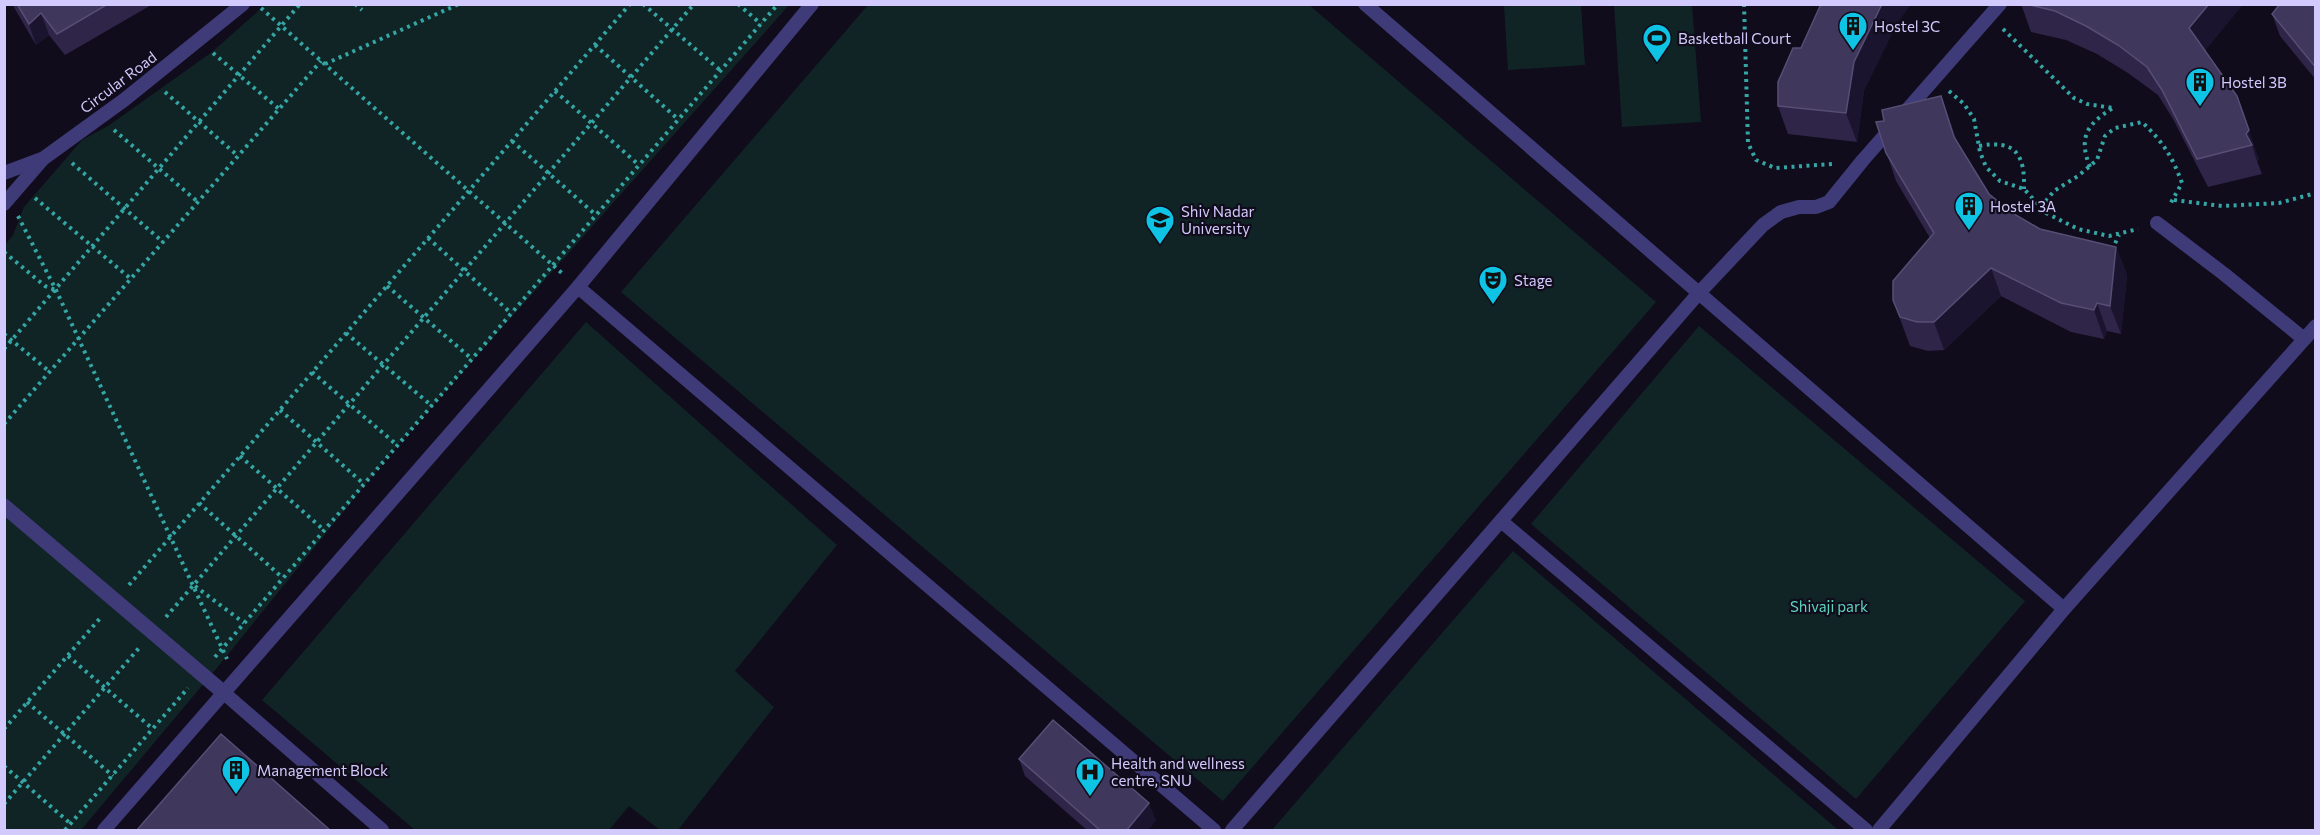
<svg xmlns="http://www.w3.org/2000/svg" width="2320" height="835" font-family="Commissioner,sans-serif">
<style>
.green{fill:#102425}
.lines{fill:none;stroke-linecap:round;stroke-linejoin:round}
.path{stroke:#34a6a5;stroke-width:4;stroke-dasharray:3 4.5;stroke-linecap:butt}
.lane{stroke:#3f3a78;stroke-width:14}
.street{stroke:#3f3a78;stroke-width:15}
.wall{fill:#2e2549}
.shaded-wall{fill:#1b142e}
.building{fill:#40375c;stroke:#574e75;stroke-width:1.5}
.labels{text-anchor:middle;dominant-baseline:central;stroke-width:4.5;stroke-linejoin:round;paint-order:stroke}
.poi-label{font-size:15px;fill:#d2cafc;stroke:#100c1b;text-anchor:start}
.street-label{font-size:15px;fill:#d2cafc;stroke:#100c1b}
.park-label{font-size:15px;fill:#5cd6be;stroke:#100c1b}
</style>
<rect width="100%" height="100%" fill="#100c1b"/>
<g class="green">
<polygon points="1308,4 1656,302 1223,801 621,292 868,5"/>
<polygon points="265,5 789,5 389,455 226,657 81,830 5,830 5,245 13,235 24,207 82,140 108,126 212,52"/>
<polygon points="1504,5 1581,5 1585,65 1508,70"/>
<polygon points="1614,5 1692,5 1701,122 1622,127"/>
<polygon points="586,322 837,545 735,671 774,707 678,830 660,830 629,806 609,830 415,830 262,700"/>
<polygon points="1699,326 2025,601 1856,799 1531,524"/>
<polygon points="1513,551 1837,829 1272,830"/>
</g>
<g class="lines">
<g class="path">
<polyline points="355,4 362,10"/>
<polyline points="643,4 721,71"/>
<polyline points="738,4 761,24"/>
<polyline points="1744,4 1748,143 1756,160 1775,168 1833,164"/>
<polyline points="261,8 564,275"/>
<polyline points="2003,29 2074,98 2087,104 2113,108"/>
<polyline points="595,45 679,120"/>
<polyline points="213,53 279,109"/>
<polyline points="325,64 459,4"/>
<polyline points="555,91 639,165"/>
<polyline points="1949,91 1964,104 1974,119 1980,152 1986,167 2000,181 2024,189 2046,213 2078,229 2109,236 2138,229"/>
<polyline points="165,92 238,156"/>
<polyline points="114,130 198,202"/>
<polyline points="512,141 596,215"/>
<path d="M1979 146C2016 139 2025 155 2024 189"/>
<polyline points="72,163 163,242"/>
<path d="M2090 167C2078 137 2087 124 2113 108"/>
<polyline points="35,198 131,279"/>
<polyline points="2174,200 2222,206 2279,203 2316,193"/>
<path d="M2041 207 2054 191 2078 176 2097 160 2105 136 2115 128 2142 122C2163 142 2172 156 2182 183L2169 206"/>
<polyline points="18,216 56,290 227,659"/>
<polyline points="428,238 511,313"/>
<polyline points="2112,250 2119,235"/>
<polyline points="4,252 45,286 56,290"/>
<polyline points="387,286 472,359"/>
<polyline points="346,333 432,406"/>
<polyline points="4,334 50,372"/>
<polyline points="4,349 300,4"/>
<polyline points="312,372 397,445"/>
<polyline points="280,410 364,484"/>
<polyline points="4,424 321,61"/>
<polyline points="240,456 324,530"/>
<polyline points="199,503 283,578"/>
<polyline points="129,585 630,4"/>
<polyline points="195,586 244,623"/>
<polyline points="166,617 694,4"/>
<polyline points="68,656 153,729"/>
<polyline points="215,657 778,4"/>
<polyline points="27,702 113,776"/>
<polyline points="4,729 102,616"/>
<polyline points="4,766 71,824"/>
<polyline points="4,804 139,648"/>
<polyline points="65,830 188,688"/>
</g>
<g class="lane">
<polyline points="1365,4 2064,609"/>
<polyline points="4,173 44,158 124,100 243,4"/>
<polyline points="4,204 42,160"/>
<polyline points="2157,223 2224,274 2304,339"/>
<polyline points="578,287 1214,830"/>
<polyline points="1501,521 1866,830"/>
<polyline points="224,693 382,830"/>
<polyline points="104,830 578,287 812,4"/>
<polyline points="1232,830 1698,294 1763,225 1781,212 1799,207 1816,207 1829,202 1863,160 2000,4"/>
<polyline points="1879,830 2064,609 2316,326"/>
</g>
<polyline class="street" points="4,506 224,693"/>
</g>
<g class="wall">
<polygon points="12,4 153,4 65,55 49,35 36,45"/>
<polygon points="2021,4 2243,4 2205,50 2259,159 2257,161 2262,174 2208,187 2173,119 2158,95 2128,73 2097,54 2066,40 2031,32"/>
<polygon points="2316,4 2316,80 2280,36 2272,14"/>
<polygon points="1896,25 1864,90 1857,142 1788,134 1778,106 1801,48"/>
<polygon points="1876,122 1951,124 1957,142 1989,194 2014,214 2040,229 2116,247 2127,275 2121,334 2107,331 2104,339 2071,332 2001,296 1944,350 1928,351 1910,346 1893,300 1930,238 1896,181"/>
<polygon points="1019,759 1156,820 1147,831 1088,831 1025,776"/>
</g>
<g class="shaded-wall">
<polygon points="1882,4 1911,4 1896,25 1864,90 1857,142 1846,113 1854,62"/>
<polygon points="2209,4 2243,4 2200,57 2189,28"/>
<polygon points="41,13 49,35 36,45 29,24"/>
<polygon points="1941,96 1951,124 1964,166 1954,137"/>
<polygon points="2249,130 2259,159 2257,161 2252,145 2246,134"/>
<polygon points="2116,247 2127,275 2121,334 2110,306"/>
<polygon points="1991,268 2001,296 1944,350 1934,322"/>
<polygon points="2097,303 2107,331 2104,339 2094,310"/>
<polygon points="1149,803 1156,820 1147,831 1126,831"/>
</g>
<g class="building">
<polygon points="17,4 108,4 57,34 41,13 29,24"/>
<polygon points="1821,4 1882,4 1854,62 1846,113 1778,106 1778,82 1793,48 1801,48"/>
<polygon points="2026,4 2209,4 2189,28 2237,96 2249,130 2246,134 2252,145 2197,159 2162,90 2147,67 2118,45 2086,26 2055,11"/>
<polygon points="2280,4 2316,4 2316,68 2272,14"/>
<polygon points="1941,96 1954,137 1989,194 2014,214 2040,229 2116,247 2110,306 2097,303 2094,310 2061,303 1991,268 1934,322 1917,322 1900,317 1893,300 1893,281 1934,233 1886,153 1876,122 1884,121 1882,110"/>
<polygon points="1053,720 1149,803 1126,831 1101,831 1019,759"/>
<polygon points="221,734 331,831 136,831"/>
</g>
<defs>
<g id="building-pin" transform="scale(1.5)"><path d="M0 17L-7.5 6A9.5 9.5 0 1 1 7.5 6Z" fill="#0ec3e4" stroke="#100c1b"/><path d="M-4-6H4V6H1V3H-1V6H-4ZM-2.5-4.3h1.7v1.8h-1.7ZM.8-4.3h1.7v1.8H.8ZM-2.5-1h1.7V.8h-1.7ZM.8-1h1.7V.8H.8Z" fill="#111"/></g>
<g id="stadium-pin" transform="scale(1.5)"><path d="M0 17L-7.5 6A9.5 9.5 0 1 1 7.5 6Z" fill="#0ec3e4" stroke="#100c1b"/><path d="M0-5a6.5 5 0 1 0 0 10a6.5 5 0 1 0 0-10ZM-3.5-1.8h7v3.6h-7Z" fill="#111"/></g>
<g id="university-pin" transform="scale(1.5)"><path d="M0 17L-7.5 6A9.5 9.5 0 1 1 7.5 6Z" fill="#0ec3e4" stroke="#100c1b"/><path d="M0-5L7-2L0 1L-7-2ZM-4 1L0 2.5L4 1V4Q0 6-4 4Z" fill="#111"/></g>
<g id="theatre-pin" transform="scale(1.5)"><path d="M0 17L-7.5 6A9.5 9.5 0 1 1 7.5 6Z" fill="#0ec3e4" stroke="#100c1b"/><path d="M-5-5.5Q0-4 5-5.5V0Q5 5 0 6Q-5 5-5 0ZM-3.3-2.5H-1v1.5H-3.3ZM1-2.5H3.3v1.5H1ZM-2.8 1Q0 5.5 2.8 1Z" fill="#111"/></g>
<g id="hospital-pin" transform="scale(1.5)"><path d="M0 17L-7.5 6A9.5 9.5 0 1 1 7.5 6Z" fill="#0ec3e4" stroke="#100c1b"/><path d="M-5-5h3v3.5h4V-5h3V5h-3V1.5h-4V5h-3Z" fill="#111"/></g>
</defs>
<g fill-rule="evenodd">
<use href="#building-pin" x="1853" y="26"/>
<use href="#stadium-pin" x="1657" y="38"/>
<use href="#building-pin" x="2200" y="82"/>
<use href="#building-pin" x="1969" y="206"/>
<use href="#university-pin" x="1160" y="220"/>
<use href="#theatre-pin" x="1493" y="280"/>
<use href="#building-pin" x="236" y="770"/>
<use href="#hospital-pin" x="1090" y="772"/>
</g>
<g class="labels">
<g class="poi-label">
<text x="1874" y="26">Hostel 3C</text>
<text x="1678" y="38">Basketball Court</text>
<text x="2221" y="82">Hostel 3B</text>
<text x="1990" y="206">Hostel 3A</text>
<text x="1181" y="211">Shiv Nadar<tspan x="1181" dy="17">University</tspan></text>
<text x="1514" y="280">Stage</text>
<text x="1111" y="763">Health and wellness<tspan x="1111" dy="17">centre, SNU</tspan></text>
<text x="257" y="770">Management Block</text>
</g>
<g class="street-label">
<text transform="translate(118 82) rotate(-37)">Circular Road</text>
</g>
<g class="park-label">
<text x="1829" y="606">Shivaji park</text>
</g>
</g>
<rect width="2320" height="835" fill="none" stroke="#d2cafc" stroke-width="12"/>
</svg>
